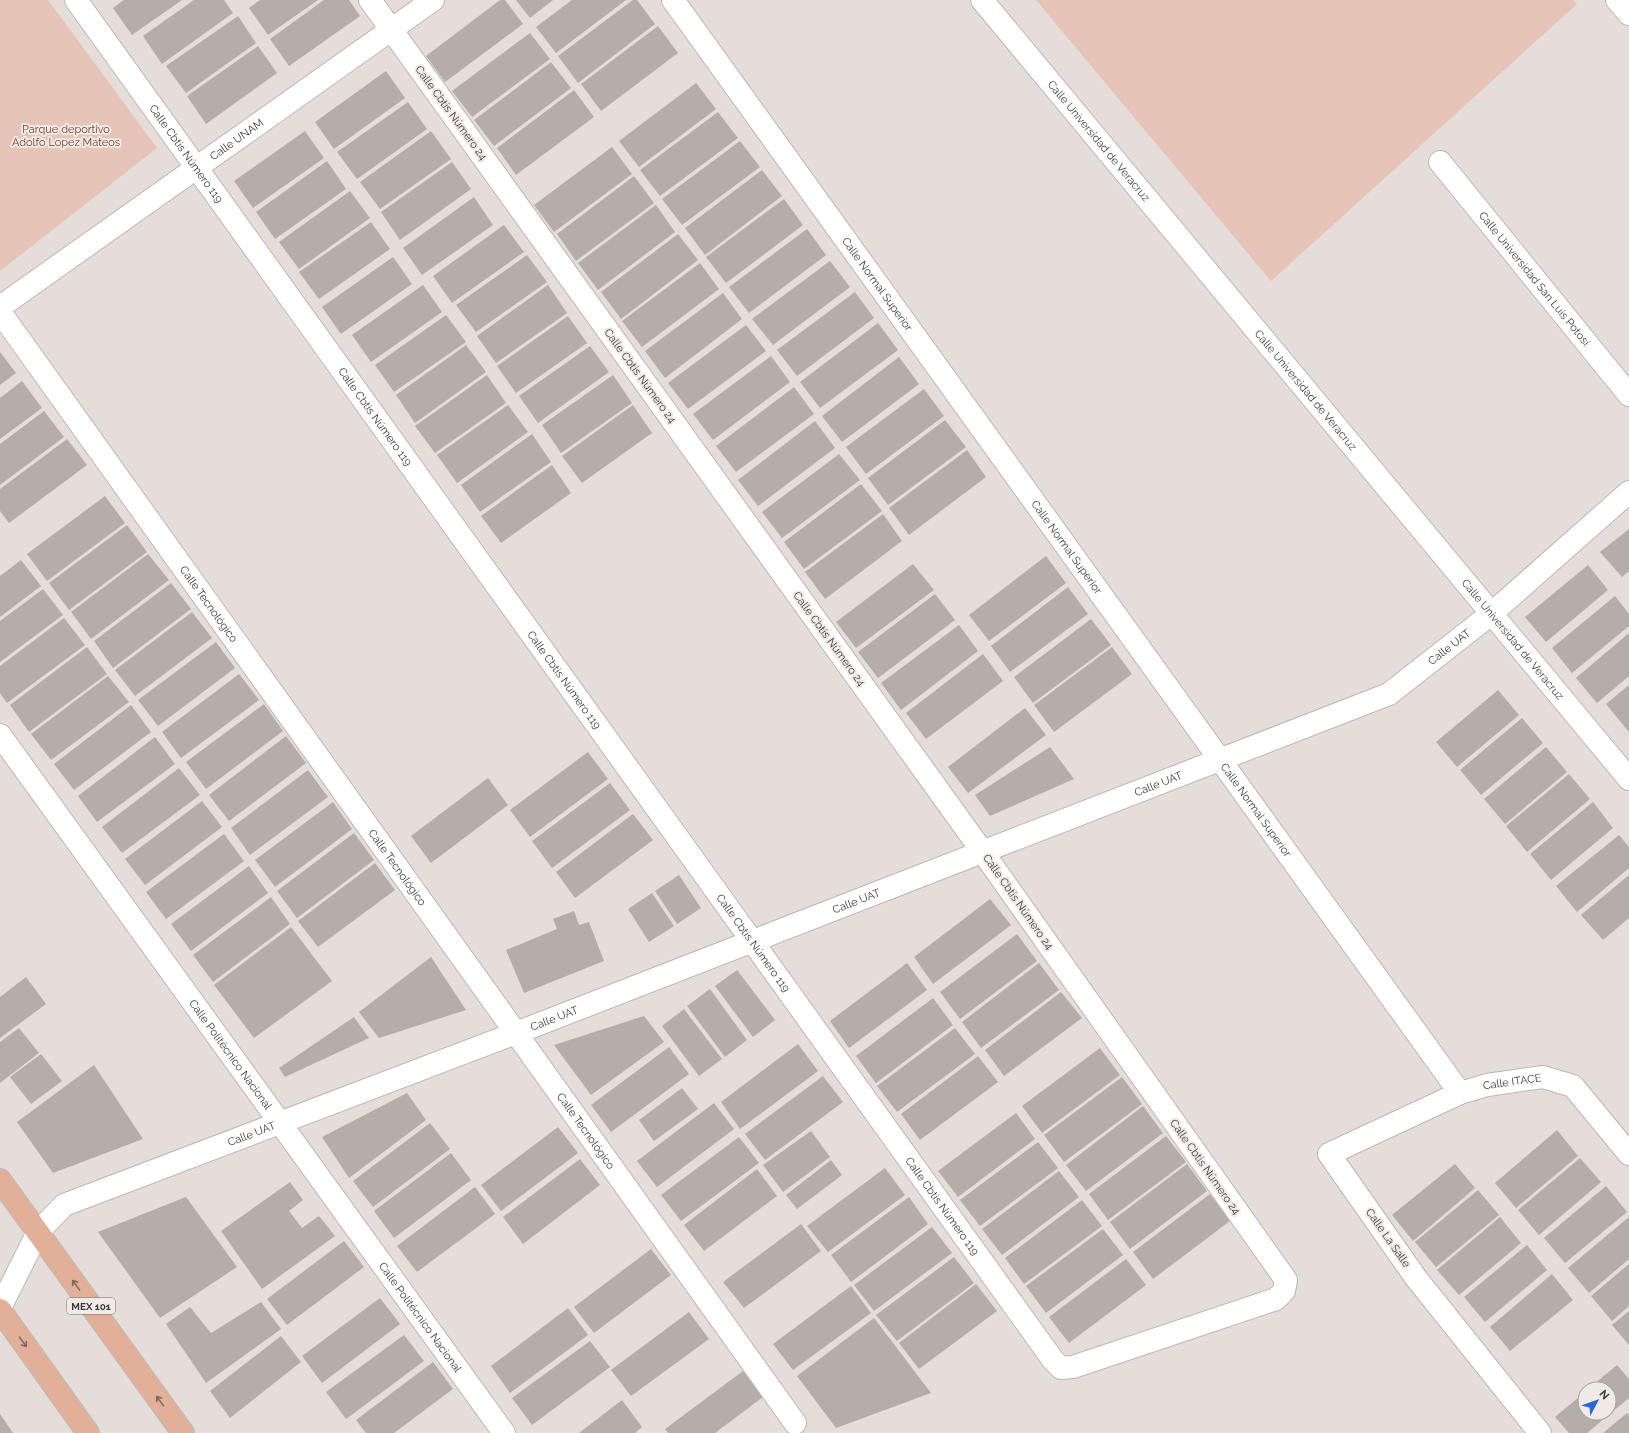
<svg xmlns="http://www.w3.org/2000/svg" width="1629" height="1433" font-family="Raleway,sans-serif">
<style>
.green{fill:#e6c4b7}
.building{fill:#b4adaa}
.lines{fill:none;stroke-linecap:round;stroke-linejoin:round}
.minor-casing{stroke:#bdb6b3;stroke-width:24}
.primary-casing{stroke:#bdbcbc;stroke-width:24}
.minor{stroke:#fff;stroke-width:22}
.primary{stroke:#e2af99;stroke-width:22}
.oneway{stroke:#7f695f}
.labels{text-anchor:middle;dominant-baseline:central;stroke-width:4;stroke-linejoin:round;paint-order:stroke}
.shield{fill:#f2eae7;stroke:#736f6d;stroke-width:1}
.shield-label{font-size:10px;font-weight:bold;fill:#3d3a39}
.street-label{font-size:11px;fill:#3d3a39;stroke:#f2eae7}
.park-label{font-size:11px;fill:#744431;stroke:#f2eae7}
</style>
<rect width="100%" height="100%" fill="#e5ddda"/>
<g class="green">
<polygon points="0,0 48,0 157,148 0,271"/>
<polygon points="1036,0 1573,0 1577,4 1271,281"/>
</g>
<g class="building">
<polygon points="124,0 182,0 132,35 113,8"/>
<polygon points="194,0 224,0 233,13 162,64 143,36"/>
<polygon points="260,0 318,0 268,35 249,8"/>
<polygon points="324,0 349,0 360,16 289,66 270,39"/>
<polygon points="500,0 505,0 523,24 445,82 426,56"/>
<polygon points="516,0 553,0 530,18"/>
<polygon points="572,0 626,0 556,53 536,27"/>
<polygon points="633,0 637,0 655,24 578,83 558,56"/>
<polygon points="238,16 256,43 186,93 166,66"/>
<polygon points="658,26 678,53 601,111 581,84"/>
<polygon points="530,33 550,59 472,117 452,91"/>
<polygon points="258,46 277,73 206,124 187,96"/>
<polygon points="551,62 571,88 494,146 474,120"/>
<polygon points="386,71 405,98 334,149 315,122"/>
<polygon points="696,83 716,109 639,167 619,141"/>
<polygon points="574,90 594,117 516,175 497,148"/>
<polygon points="408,102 427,129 357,179 337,152"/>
<polygon points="718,112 738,138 660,196 640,170"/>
<polygon points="305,131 324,158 253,208 234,181"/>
<polygon points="431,131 451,159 380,209 360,182"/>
<polygon points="740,141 760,167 682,225 662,199"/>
<polygon points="612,147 632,174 554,232 534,205"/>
<polygon points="327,161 346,189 275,239 256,212"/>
<polygon points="452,162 471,189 400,240 381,212"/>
<polygon points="762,170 782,196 705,255 685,228"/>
<polygon points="634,176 654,203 576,261 557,234"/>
<polygon points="350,191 370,218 299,269 279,242"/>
<polygon points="474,197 493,225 422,275 403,248"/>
<polygon points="784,199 803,225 726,283 706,257"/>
<polygon points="656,205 675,232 598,290 578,263"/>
<polygon points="371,222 390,249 319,299 299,272"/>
<polygon points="504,225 524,252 452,303 433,276"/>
<polygon points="807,229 826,255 749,313 729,287"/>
<polygon points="678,234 698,260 621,319 601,292"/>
<polygon points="527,255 547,282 476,332 456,305"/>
<polygon points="393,257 412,284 341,334 322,307"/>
<polygon points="830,261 850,287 773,345 752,319"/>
<polygon points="700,263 719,289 642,347 622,321"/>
<polygon points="423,285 442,312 371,362 352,335"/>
<polygon points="548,285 567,313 496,363 477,336"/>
<polygon points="855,292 874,318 797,376 777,350"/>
<polygon points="723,293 742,319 665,378 645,351"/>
<polygon points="446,315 466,342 394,392 375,365"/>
<polygon points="568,316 587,343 516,393 497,366"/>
<polygon points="878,323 898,350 820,408 800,382"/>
<polygon points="746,325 766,351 688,409 668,383"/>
<polygon points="466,345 486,372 415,423 396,395"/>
<polygon points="590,346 609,372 538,423 519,396"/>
<polygon points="0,352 16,373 0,385"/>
<polygon points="771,356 790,382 713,440 693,414"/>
<polygon points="899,357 919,384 842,442 822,416"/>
<polygon points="487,375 506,403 435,453 415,426"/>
<polygon points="613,375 632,403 561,453 542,425"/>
<polygon points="22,381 42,408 0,439 0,398"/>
<polygon points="794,387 814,414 736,472 716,446"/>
<polygon points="924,389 944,416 866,474 846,447"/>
<polygon points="508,405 528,432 457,483 437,455"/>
<polygon points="633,405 652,433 582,483 562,456"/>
<polygon points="44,411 64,437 0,485 0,444"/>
<polygon points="945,420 966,447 888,505 868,478"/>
<polygon points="815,421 835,448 758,506 738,480"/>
<polygon points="532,434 551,462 480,512 461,485"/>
<polygon points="67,439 87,465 9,523 0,511 0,489"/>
<polygon points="967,450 986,477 909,535 889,508"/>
<polygon points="839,454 860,480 782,538 762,512"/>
<polygon points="552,465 571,493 501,543 481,516"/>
<polygon points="861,484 882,511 804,569 784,542"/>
<polygon points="105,496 125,523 47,581 27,554"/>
<polygon points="883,514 902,541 825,599 805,572"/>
<polygon points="127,525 147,552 69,610 49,583"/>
<polygon points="1629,529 1629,571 1622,577 1600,552"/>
<polygon points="148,554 169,580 91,639 71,612"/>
<polygon points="1046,556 1066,583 989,641 969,615"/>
<polygon points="21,560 41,586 0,617 0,576"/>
<polygon points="913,564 934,590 856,648 836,622"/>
<polygon points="1588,565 1608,590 1546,642 1525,617"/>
<polygon points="171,583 191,609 113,668 94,641"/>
<polygon points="1068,587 1088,614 1010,672 991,646"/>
<polygon points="43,589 63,615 0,662 0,621"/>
<polygon points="935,594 955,620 878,678 858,652"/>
<polygon points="1615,596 1629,614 1629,626 1572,673 1552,648"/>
<polygon points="192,612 212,638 135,696 115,670"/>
<polygon points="64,618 85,645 7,703 0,693 0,666"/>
<polygon points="1091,619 1111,645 1033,703 1014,677"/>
<polygon points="959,625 978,651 901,710 881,683"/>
<polygon points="1629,633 1629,676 1597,703 1576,678"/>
<polygon points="216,642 235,668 158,726 138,700"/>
<polygon points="87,647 107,674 29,732 10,705"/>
<polygon points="1112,647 1132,674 1054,732 1034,705"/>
<polygon points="983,654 1003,681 926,739 906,713"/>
<polygon points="239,674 259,700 181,758 162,732"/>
<polygon points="108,676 129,702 51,760 31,734"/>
<polygon points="1629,685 1629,732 1606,704"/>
<polygon points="1498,690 1519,715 1457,767 1436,742"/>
<polygon points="264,704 283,731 206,789 186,762"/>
<polygon points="131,705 151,732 74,790 54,764"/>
<polygon points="1025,708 1046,735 968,793 948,767"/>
<polygon points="1522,718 1543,743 1481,795 1460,770"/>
<polygon points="286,736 306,763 229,821 209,795"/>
<polygon points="155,737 175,764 97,822 78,796"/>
<polygon points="1050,747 1074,779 990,816 975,795"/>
<polygon points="1546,747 1567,772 1505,824 1484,799"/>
<polygon points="588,752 608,779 530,837 510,810"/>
<polygon points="179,768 200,795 122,853 102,827"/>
<polygon points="308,770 328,797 250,855 231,828"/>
<polygon points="1569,774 1590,799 1527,852 1506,826"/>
<polygon points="488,778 508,805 431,863 411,836"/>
<polygon points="610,783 630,810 552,868 532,841"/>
<polygon points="202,801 222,827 145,885 125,859"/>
<polygon points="333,802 352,829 275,887 255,860"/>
<polygon points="1593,802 1613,828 1551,880 1530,854"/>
<polygon points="633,814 653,840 575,898 556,872"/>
<polygon points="354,833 374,860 297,918 277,891"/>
<polygon points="224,834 244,861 166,919 146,892"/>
<polygon points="1619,835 1629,847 1629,868 1577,912 1556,886"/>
<polygon points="375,863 395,890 318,947 298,921"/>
<polygon points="249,866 268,893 191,951 171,924"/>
<polygon points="679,875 701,908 677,924 655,891"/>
<polygon points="1629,875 1629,918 1603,940 1581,915"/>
<polygon points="652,893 674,926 649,942 628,909"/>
<polygon points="271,897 290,924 213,982 193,955"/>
<polygon points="990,899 1011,925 933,984 914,957"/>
<polygon points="574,911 579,925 589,922 604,961 524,993 506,950 557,929 553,919"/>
<polygon points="291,927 332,981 254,1038 214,985"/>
<polygon points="1017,934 1037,961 960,1019 940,992"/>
<polygon points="431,957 466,1010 379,1038 359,1012"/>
<polygon points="907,963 927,990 849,1048 830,1021"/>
<polygon points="1039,963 1059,990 981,1048 962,1022"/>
<polygon points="737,970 775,1020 753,1037 715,986"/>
<polygon points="26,977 46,1004 0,1038 0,997"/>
<polygon points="710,989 747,1040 725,1057 687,1006"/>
<polygon points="1061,992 1082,1018 1004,1076 985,1050"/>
<polygon points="933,998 953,1025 876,1083 856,1056"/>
<polygon points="684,1009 722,1059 699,1076 662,1026"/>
<polygon points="644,1016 664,1042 591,1095 554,1045"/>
<polygon points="354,1017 369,1038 285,1077 279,1068"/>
<polygon points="19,1028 39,1053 0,1083 0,1042"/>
<polygon points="955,1028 975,1054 897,1112 877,1086"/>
<polygon points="798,1044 818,1071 740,1129 721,1102"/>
<polygon points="669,1047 689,1074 611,1132 591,1105"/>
<polygon points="1100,1048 1120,1075 1042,1133 1022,1106"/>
<polygon points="41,1054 62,1081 31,1104 10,1077"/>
<polygon points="978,1056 998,1082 920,1140 901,1114"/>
<polygon points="94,1065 143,1139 53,1173 17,1122"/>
<polygon points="823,1076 843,1102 765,1160 745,1134"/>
<polygon points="1122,1077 1142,1104 1064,1162 1044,1135"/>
<polygon points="682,1088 698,1109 654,1141 639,1120"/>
<polygon points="407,1093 426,1120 349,1178 322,1137"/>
<polygon points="714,1103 734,1129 657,1187 637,1161"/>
<polygon points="1143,1106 1163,1133 1086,1191 1066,1165"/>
<polygon points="1016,1113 1035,1139 958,1197 938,1171"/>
<polygon points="430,1123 450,1149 373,1207 353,1181"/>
<polygon points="558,1127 578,1153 501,1211 481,1185"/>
<polygon points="1557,1130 1578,1156 1516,1208 1495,1183"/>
<polygon points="811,1131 830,1157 783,1192 763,1165"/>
<polygon points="1166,1136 1186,1162 1108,1220 1089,1194"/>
<polygon points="739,1137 759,1163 681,1221 661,1195"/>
<polygon points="1038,1142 1058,1168 980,1226 960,1200"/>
<polygon points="451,1153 471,1180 394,1238 374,1211"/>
<polygon points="1580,1158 1601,1182 1539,1235 1518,1210"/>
<polygon points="580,1159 600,1185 523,1244 503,1217"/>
<polygon points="831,1160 842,1175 797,1209 786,1195"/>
<polygon points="1187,1164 1207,1191 1130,1249 1110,1222"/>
<polygon points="1455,1164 1475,1188 1413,1241 1392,1215"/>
<polygon points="885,1168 905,1195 828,1252 807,1226"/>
<polygon points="757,1169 777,1196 704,1251 684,1225"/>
<polygon points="1059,1171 1079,1197 1002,1255 982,1229"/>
<polygon points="290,1182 303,1200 289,1211 302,1228 319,1216 335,1236 262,1289 221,1231"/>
<polygon points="1606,1186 1627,1212 1565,1263 1544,1238"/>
<polygon points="475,1187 495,1214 417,1272 397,1246"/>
<polygon points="1478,1190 1499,1215 1436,1267 1415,1242"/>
<polygon points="1210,1194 1230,1221 1153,1279 1133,1252"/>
<polygon points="186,1197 237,1267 160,1318 98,1232"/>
<polygon points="909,1197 928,1224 851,1282 831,1255"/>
<polygon points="1082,1200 1102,1226 1024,1284 1005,1258"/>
<polygon points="1500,1217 1521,1243 1459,1295 1437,1270"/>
<polygon points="1629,1217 1629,1259 1589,1293 1568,1268"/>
<polygon points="801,1224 821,1251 744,1308 723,1282"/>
<polygon points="932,1227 952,1253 874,1311 854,1285"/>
<polygon points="1103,1229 1123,1255 1046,1313 1026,1286"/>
<polygon points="344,1241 364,1267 287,1325 267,1299"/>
<polygon points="1527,1245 1547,1270 1485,1322 1464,1297"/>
<polygon points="651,1249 671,1275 594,1333 574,1307"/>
<polygon points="954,1257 974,1283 897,1341 876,1315"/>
<polygon points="1126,1259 1146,1285 1069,1343 1049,1317"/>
<polygon points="1629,1264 1629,1306 1612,1321 1591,1296"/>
<polygon points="1552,1274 1573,1300 1510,1351 1490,1327"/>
<polygon points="976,1284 997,1311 919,1369 899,1343"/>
<polygon points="851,1286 871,1313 793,1370 773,1344"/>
<polygon points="380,1298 400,1324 322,1383 302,1356"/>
<polygon points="261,1302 281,1329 206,1383 166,1324 190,1307 211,1333"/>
<polygon points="568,1308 588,1335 510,1393 491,1366"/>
<polygon points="1629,1311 1629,1345 1612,1325"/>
<polygon points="689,1312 709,1339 631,1396 611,1370"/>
<polygon points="874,1318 931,1393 836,1428 797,1376"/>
<polygon points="404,1335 424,1361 346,1419 326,1392"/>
<polygon points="281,1336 301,1362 230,1418 210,1391"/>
<polygon points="590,1341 610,1367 532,1425 512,1398"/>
<polygon points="433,1362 453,1389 394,1433 366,1433 356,1420"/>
<polygon points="1617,1365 1629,1379 1629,1398 1587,1433 1569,1433 1555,1417 1585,1392 1585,1413 1609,1413 1609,1389 1588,1389"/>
<polygon points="743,1371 763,1397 715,1433 668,1433 665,1429"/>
<polygon points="622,1400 642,1427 635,1433 579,1433"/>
<polygon points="1627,1413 1629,1415 1629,1433 1603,1433"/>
<polygon points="0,1414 13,1433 0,1433"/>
</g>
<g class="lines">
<g class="minor-casing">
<g id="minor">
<path id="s1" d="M76 0 1053 1360 1061 1368 1073 1367 1276 1299 1284 1291 1286 1280 982 851 370 0"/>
<path id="s2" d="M673 0 1460 1093"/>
<path id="s3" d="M982 0 1629 779"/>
<polyline points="1617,0 1629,14"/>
<path id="s4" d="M1440 162 1629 395"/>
<path id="s5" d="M0 307 433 0"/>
<path id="s6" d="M0 312 795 1423"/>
<path id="s7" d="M0 735 504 1433"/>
<path id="s8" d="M0 1308 38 1232 64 1205 516 1033 1389 694 1491 614 1629 492"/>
<path id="s9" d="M1540 1433 1416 1278 1329 1154 1460 1093 1487 1085 1543 1077 1573 1086 1629 1154"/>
</g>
</g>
<g class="primary-casing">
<g id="primary">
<polyline points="0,1180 183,1433"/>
<polyline points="0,1310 88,1433"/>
</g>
</g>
<use href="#minor" class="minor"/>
<use href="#primary" class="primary"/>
</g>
<defs><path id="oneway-shaft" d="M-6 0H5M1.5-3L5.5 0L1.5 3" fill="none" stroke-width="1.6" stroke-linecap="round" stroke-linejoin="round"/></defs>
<g class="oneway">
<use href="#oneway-shaft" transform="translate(76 1285) rotate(-126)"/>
<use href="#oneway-shaft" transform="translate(23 1342) rotate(54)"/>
<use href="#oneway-shaft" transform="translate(160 1401) rotate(-126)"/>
</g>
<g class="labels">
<rect class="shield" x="67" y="1298" width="48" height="16" rx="3"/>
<g class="shield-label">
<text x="91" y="1306">MEX 101</text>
</g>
<g class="street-label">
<text transform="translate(451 113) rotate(54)">Calle Cbtis Número 24</text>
<text stroke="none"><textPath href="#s5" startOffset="290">Calle UNAM</textPath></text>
<text stroke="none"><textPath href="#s3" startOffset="183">Calle Universidad de Veracruz</textPath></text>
<text stroke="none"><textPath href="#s1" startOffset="189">Calle Cbtis Número 119</textPath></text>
<text stroke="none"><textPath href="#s4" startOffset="150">Calle Universidad San Luis Potosí</textPath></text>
<text stroke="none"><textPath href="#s2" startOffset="350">Calle Normal Superior</textPath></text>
<text transform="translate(640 376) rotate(54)">Calle Cbtis Número 24</text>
<text stroke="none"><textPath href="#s3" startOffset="507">Calle Universidad de Veracruz</textPath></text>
<text stroke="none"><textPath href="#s1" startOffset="513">Calle Cbtis Número 119</textPath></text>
<text stroke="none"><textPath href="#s2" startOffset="674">Calle Normal Superior</textPath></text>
<text stroke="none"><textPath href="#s6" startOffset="359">Calle Tecnológico</textPath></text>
<text transform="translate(829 639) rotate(54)">Calle Cbtis Número 24</text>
<text stroke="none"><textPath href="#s3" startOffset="831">Calle Universidad de Veracruz</textPath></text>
<text stroke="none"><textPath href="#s8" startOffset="1619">Calle UAT</textPath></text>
<text stroke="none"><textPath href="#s1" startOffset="837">Calle Cbtis Número 119</textPath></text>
<text stroke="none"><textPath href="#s8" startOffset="1295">Calle UAT</textPath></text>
<text stroke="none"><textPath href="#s2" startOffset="998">Calle Normal Superior</textPath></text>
<text stroke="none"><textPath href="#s6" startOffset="683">Calle Tecnológico</textPath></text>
<text stroke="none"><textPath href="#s8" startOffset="971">Calle UAT</textPath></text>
<text transform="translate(1018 902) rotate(55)">Calle Cbtis Número 24</text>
<text stroke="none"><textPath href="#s1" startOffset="1161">Calle Cbtis Número 119</textPath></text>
<text stroke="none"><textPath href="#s8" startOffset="647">Calle UAT</textPath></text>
<text stroke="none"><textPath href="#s7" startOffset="394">Calle Politécnico Nacional</textPath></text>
<text stroke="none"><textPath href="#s9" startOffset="548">Calle ITACE</textPath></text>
<text stroke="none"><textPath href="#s6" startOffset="1007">Calle Tecnológico</textPath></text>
<text stroke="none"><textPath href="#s8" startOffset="323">Calle UAT</textPath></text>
<text transform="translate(1205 1167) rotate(55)">Calle Cbtis Número 24</text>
<text stroke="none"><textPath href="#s1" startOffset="1485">Calle Cbtis Número 119</textPath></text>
<text transform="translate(1388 1238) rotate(55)">Calle La Salle</text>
<text stroke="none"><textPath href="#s7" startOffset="718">Calle Politécnico Nacional</textPath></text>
</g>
<g class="park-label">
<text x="66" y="129">Parque deportivo<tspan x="66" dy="13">Adolfo Lopez Mateos</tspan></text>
</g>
</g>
<g transform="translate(1597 1401) rotate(49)"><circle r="19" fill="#f2eae7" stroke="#aaa4a1"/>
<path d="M0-3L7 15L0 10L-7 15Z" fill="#296ad7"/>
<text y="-6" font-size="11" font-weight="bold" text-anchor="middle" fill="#3d3a39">N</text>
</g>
</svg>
